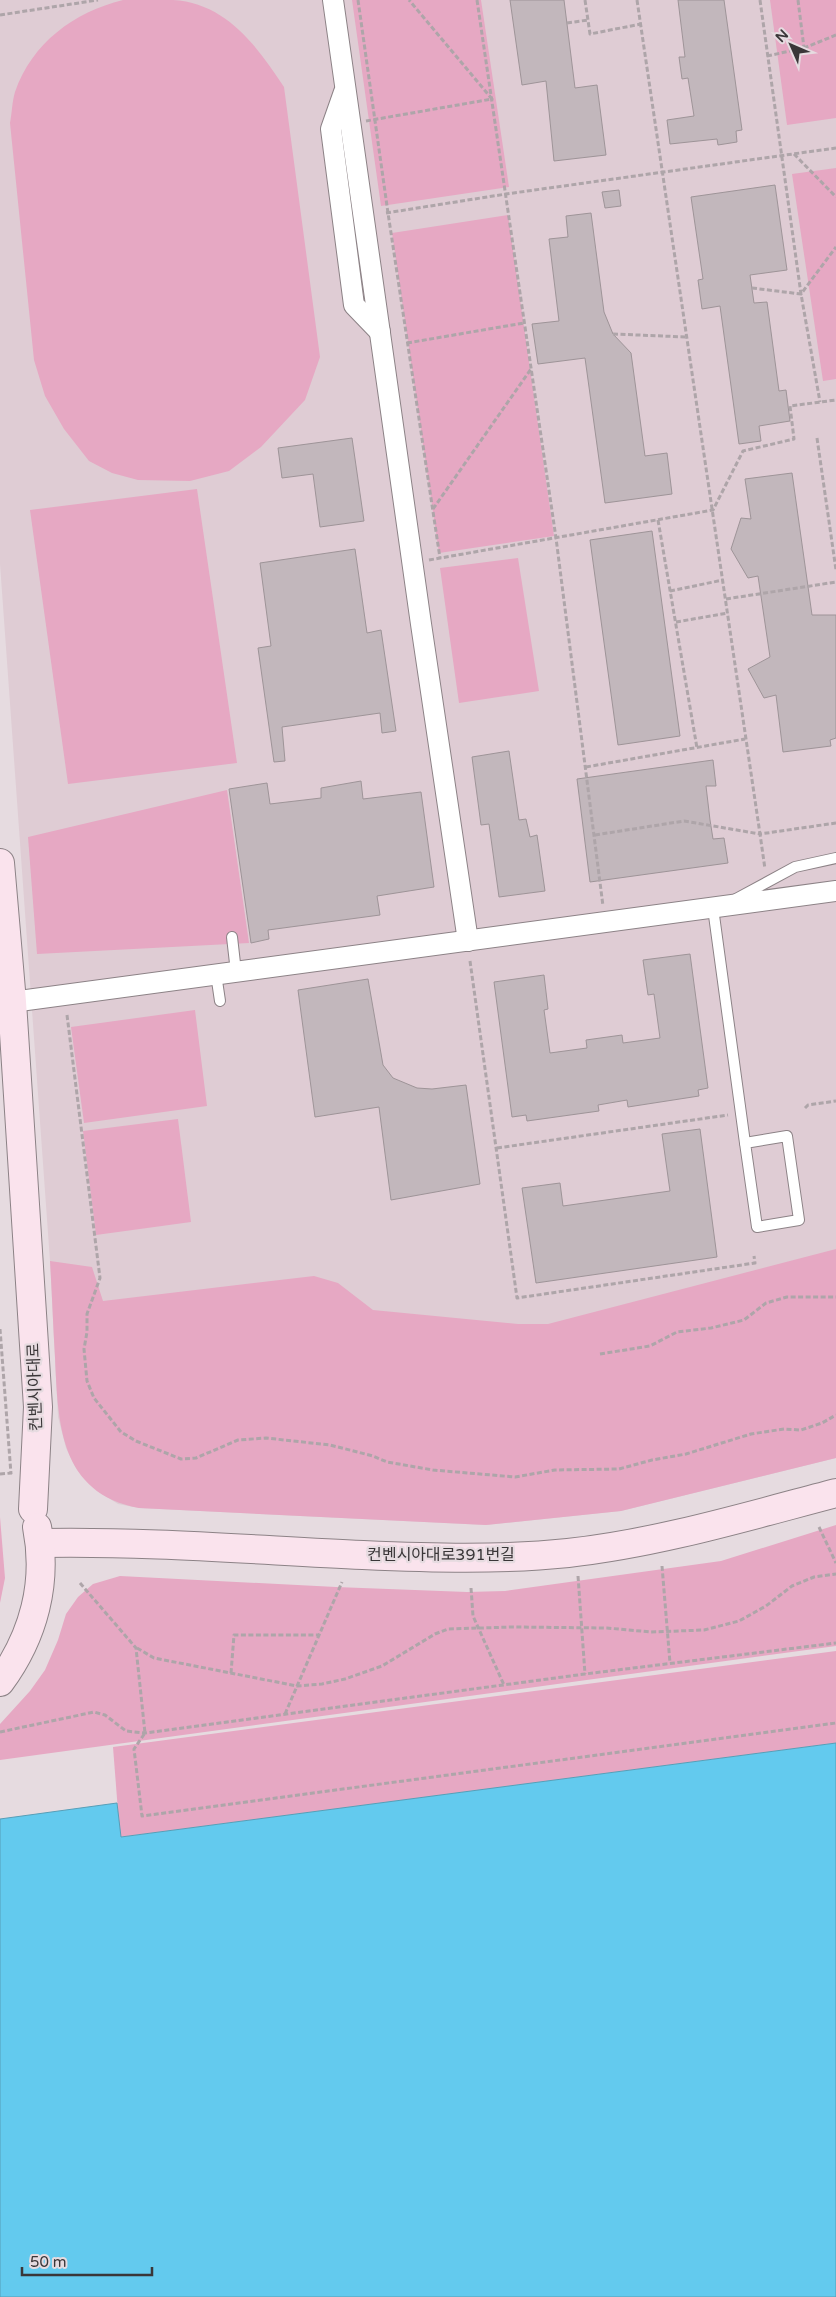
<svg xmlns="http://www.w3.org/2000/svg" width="836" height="2297" font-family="'Varela Round','Noto Sans KR',sans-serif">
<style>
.built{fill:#dfccd4}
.green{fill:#e6a8c3}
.water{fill:#63caee;stroke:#579eb7}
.building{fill:#c2b7bc;stroke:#9e9498}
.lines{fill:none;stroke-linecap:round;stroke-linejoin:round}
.lane-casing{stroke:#8c8286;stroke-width:12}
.street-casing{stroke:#8c8286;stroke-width:22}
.secondary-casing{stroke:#8c8286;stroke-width:30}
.path{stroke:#aea5a9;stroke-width:3;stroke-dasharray:5 2.5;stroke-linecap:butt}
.lane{stroke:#fff;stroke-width:10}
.street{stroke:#fff;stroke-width:20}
.secondary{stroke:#fae3ed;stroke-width:28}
.labels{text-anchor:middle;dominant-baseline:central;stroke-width:4.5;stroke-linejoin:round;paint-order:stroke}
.street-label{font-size:16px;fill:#3a3638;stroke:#e6dbe0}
</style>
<rect width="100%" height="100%" fill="#e6dbe0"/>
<polygon class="built" points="0,0 836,0 836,1458 621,1511 486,1525 139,1508 118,1504 99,1492 77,1470 66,1448 58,1417 50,1261 0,564"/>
<g class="green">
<path d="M123 0C139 0 156 0 173 0 226 3 257 46 284 87L320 357 305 400 261 447 229 471 190 481 138 480 112 473 89 461 64 429 45 396 34 360 10 123C12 113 12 102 15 92 32 43 74 12 123 0Z"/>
<polygon points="352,0 481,0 509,187 381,206"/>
<polygon points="770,0 836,0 836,118 787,125"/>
<polygon points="836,168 836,379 823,381 792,174"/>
<polygon points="508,215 554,536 439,553 392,233"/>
<polygon points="197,489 237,763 68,784 30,510"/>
<polygon points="518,558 539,691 459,703 440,568"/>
<polygon points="227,790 249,943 37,954 28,837"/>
<polygon points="195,1010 207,1106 84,1123 71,1027"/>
<polygon points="178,1119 191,1222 96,1235 83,1131"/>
<path d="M836 1249V1458L621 1511 486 1525 139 1508C59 1493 58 1423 55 1357 53 1325 52 1293 50 1261L92 1267 103 1301 314 1276 338 1283 373 1310 518 1324H548Z"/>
<polygon points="0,1517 5,1578 0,1603"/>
<polygon points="836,1525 836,1646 0,1760 0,1724 30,1691 45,1670 58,1640 66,1614 78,1597 93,1584 120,1576 336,1587 467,1592 505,1591 721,1561"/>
<polygon points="836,1651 836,1743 120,1837 113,1747"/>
</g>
<polygon class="water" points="836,1743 836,2297 0,2297 0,1819 117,1803 121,1837"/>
<g class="building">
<polygon points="510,0 564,0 575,88 597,85 606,155 554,161 546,81 522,85"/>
<polygon points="678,0 724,0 742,130 736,131 737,142 718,145 717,139 670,144 667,120 694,116 688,78 682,79 679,57 685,57"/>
<polygon points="775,185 787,270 750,275 754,303 767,302 779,391 786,390 790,421 759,426 761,441 739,444 720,306 702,309 698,280 703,279 691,197"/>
<polygon points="619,190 621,206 605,208 602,192"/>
<polygon points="591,213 604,312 613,334 631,353 645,456 667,453 672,494 605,503 585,358 538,364 532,324 559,321 549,239 568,237 566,216"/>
<polygon points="352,438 364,521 320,527 313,474 282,478 278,448"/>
<polygon points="792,473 812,615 836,615 836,738 830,740 831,746 783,752 776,695 764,698 748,669 770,657 758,576 748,578 731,549 741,518 751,519 745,479"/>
<polygon points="652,531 680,736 618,745 590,540"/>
<polygon points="355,549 367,633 381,630 396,731 382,733 380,713 282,727 285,761 274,762 258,648 271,646 260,563"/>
<polygon points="509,751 519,820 526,819 530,837 537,835 545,891 499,897 489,824 481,825 472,757"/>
<polygon points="713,760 716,786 706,786 710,820 713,839 724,838 728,863 590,882 577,779"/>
<polygon points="361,781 363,799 421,792 434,887 377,896 380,915 268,930 269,939 251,943 229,789 267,783 270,804 321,798 321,788"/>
<polygon points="690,954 708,1088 698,1090 699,1096 628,1107 627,1100 598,1105 599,1111 527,1121 526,1115 512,1117 494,982 544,975 548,1009 544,1010 550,1053 587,1048 586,1040 622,1035 623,1043 660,1038 654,994 648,995 643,960"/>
<polygon points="368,979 383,1065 393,1078 417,1088 432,1089 466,1085 480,1184 391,1200 379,1107 315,1117 298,990"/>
<polygon points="700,1129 717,1257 536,1283 522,1188 560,1183 563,1206 670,1191 662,1134"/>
</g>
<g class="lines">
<g class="lane-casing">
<g id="lane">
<polyline points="736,899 795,867 836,858"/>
<polyline points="713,908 745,1143"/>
<polyline points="232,937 236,972"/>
<polyline points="216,974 220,1001"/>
<polygon points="787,1136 799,1220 757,1227 745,1143"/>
</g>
</g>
<g class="street-casing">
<g id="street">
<polyline points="333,0 421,624 468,941"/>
<polyline points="344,92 331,129 354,305 380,332"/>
<polyline points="12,1002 836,891"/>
</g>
</g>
<g class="secondary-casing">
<g id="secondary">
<polyline points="0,863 12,1002 38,1407 33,1509"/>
<path d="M40 1543C147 1541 255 1550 363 1555 431 1558 500 1560 568 1553 659 1543 748 1516 836 1493"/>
<path d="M0 1682C34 1636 48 1582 37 1527"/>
</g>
</g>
<g class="path">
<polyline points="358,0 388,213 440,558"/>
<polyline points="477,0 556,538 603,906"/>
<polyline points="585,0 590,34 641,24"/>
<polyline points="637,0 760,834 836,823"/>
<polyline points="760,0 801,294 820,402"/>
<polyline points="798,0 804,48"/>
<polyline points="0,15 98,0"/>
<polyline points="567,23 588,20"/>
<polyline points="767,56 804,48 836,35"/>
<polyline points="366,121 492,99 409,0"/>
<polyline points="794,154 836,197"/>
<polyline points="386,213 506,194 836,148"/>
<polyline points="752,288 801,294 836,247"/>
<polyline points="613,334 687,337"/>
<polyline points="407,343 524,323"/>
<polyline points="817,438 836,570"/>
<polyline points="433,509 531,369"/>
<polyline points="658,520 697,748"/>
<polyline points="429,560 713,510 743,451 794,439 790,406 836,400"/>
<polyline points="670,591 723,580"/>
<polyline points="726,599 836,582"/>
<polyline points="676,622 728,613"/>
<polyline points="586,767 745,739"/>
<polyline points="595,835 684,821 760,834 765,869"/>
<polyline points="470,961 517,1298 755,1263 754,1256"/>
<polyline points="67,1015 100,1278 87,1314 87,1332 84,1349 87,1381 94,1398 121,1432 136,1441 181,1459 196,1458 238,1440 266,1438 330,1445 373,1456 387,1462 433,1470 515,1477 555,1470 619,1469 652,1460 686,1454 751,1434 784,1429 801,1430 822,1423 836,1415"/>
<polyline points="805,1108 808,1105 836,1101"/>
<polyline points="497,1148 728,1115"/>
<polyline points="0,1329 11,1474"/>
<polyline points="600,1354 650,1346 677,1332 711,1328 744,1320 766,1303 787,1297 836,1297"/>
<polyline points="0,1474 12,1473"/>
<polyline points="819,1527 836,1563"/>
<polyline points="662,1566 670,1663"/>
<polyline points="578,1576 585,1674"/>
<polyline points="80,1583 136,1648 145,1733 134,1749 142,1816 836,1723"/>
<polyline points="471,1588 473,1616 504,1685"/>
<polyline points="137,1648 154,1658 297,1686 322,1684 345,1679 382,1666 435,1634 448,1629 512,1627 607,1628 651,1632 704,1630 739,1621 766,1606 792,1586 814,1577 836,1574"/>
<polyline points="231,1673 234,1635 319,1635"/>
<polyline points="285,1714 342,1582"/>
<polyline points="0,1732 94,1712 105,1715 126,1731 145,1733 585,1674 836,1643"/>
</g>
<use href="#lane" class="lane"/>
<use href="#street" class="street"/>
<use href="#secondary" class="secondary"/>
</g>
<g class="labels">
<g class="street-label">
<text transform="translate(35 1387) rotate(-92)">컨벤시아대로</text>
<text x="441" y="1555">컨벤시아대로391번길</text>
</g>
</g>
<g transform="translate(791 45) rotate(315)" stroke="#e6dbe0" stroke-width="4" paint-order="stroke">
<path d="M0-4L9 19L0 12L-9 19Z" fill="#3a3638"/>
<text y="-8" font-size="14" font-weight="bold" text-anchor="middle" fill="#3a3638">N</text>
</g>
<path d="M22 2267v8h130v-8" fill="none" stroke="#3a3638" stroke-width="2.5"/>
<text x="30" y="2267" font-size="15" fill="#3a3638" stroke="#e6dbe0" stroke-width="4" paint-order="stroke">50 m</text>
</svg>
